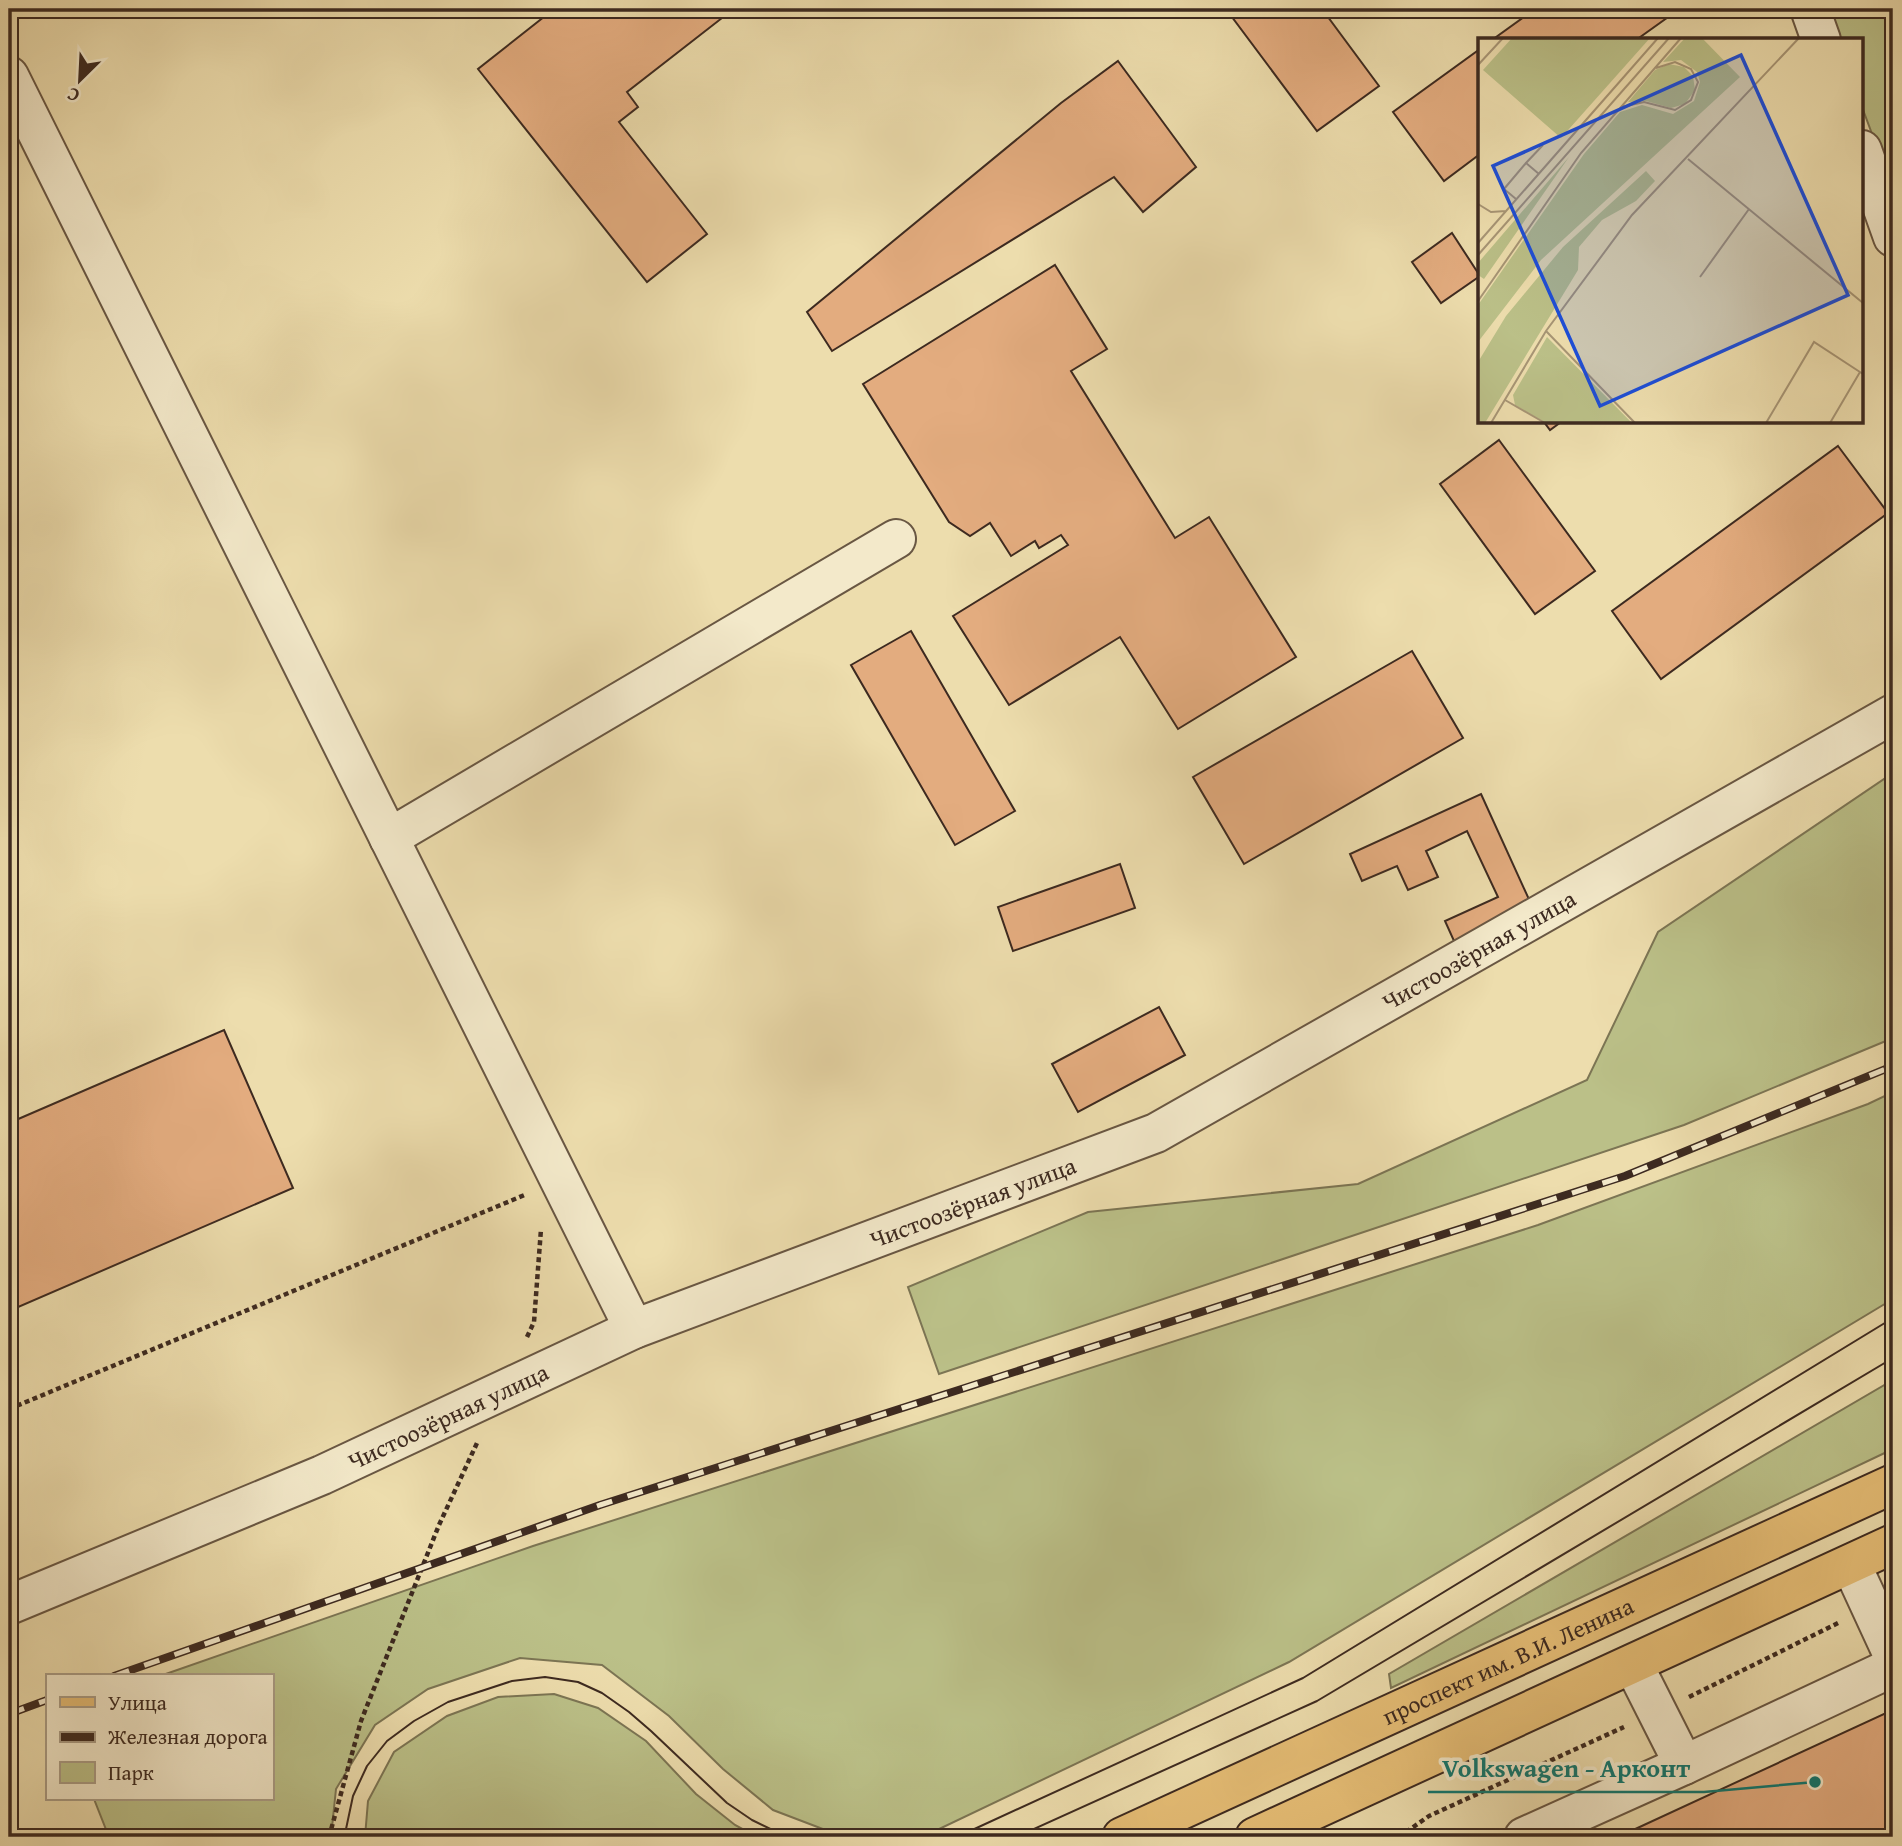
<svg xmlns="http://www.w3.org/2000/svg" width="1902" height="1846" font-family="'Gentium Book Plus',serif">
<style>
.green{fill:#bbc088;stroke:#7c7554;stroke-width:2}
.building{fill:#e3ac7f;stroke:#3d2a20;stroke-width:2}
.lines{fill:none;stroke-linecap:round;stroke-linejoin:round}
.minor-casing{stroke:#695743;stroke-width:42}
.major-casing{stroke:#3d2a20;stroke-width:42}
.path{stroke:#3d2a20;stroke-width:4.5;stroke-dasharray:5 3.5;stroke-linecap:butt}
.minor{stroke:#f3e9ca;stroke-width:38}
.major{stroke:#e6be76;stroke-width:38}
.tram{stroke:#3d2a20;stroke-width:2}
.rail-casing{stroke:#3d2a20;stroke-width:8}
.rail{stroke:#f3e9ca;stroke-width:5;stroke-dasharray:16;stroke-linecap:butt}
.labels{text-anchor:middle;dominant-baseline:central;stroke-width:7;stroke-linejoin:round;paint-order:stroke}
.street-label{font-size:24px;fill:#3d2a20;stroke:#f3e9ca}
.inset-road{fill:none;stroke:#a79575;stroke-width:2}
.view{fill:#1d4ed8;fill-opacity:0.15;stroke:#1d4ed8;stroke-width:3.5}
.inset-edge{fill:none;stroke:#3d2a20;stroke-width:3.5}
.leader{fill:none;stroke:#0f766e;stroke-width:2.5}
.callout-dot{fill:#0f766e;stroke:#f3e9ca;stroke-width:2.5}
.callout-label{font-size:26px;text-anchor:middle;font-weight:bold;fill:#0f766e;stroke:#f3e9ca;stroke-width:7;stroke-linejoin:round;paint-order:stroke}
</style>
<rect width="100%" height="100%" fill="#edddad"/>
<filter id="stains"><feTurbulence type="fractalNoise" baseFrequency=".00286" numOctaves="4"/><feColorMatrix values="0 0 0 0 .2 0 0 0 0 .09 0 0 0 0 .02 0 0 0 .5 -.17"/></filter>
<radialGradient id="worn" r=".72"><stop offset=".6" stop-color="#630" stop-opacity="0"/><stop offset="1" stop-color="#630" stop-opacity=".3"/></radialGradient>
<g class="green">
<polygon points="1825,9 1893,9 1893,190 1862,107 1862,40 1837,40"/>
<polygon points="1893,773 1893,1038 1684,1125 939,1374 908,1287 1088,1212 1358,1184 1587,1080 1658,932"/>
<polygon points="1893,1092 1893,1299 1289,1662 935,1831 890,1837 828,1831 773,1810 723,1769 669,1716 602,1665 520,1658 428,1689 375,1725 336,1789 331,1837 109,1837 94,1799 271,1799 271,1676 160,1676 533,1546 1538,1225 1868,1104"/>
<polygon points="1893,1380 1893,1449 1391,1688 1389,1674"/>
<polygon points="554,1694 598,1708 646,1741 696,1794 735,1825 757,1837 365,1837 368,1801 394,1752 447,1716 498,1697"/>
</g>
<g class="building">
<polygon points="554,9 729,9 731,11 627,92 638,107 619,122 707,234 647,282 478,69"/>
<polygon points="1226,9 1322,9 1379,86 1317,131"/>
<polygon points="1535,9 1667,9 1671,15 1636,40 1492,40"/>
<polygon points="1480,49 1480,154 1444,181 1393,112"/>
<polygon points="1118,61 1196,167 1143,212 1114,177 832,351 807,312 1061,103"/>
<polygon points="1452,233 1480,276 1441,303 1412,262"/>
<polygon points="1055,265 1107,349 1071,371 1175,538 1209,517 1296,657 1178,729 1120,637 1009,705 953,616 1068,545 1061,535 1039,548 1035,541 1011,556 990,523 970,536 949,522 863,384"/>
<polygon points="1544,422 1561,422 1550,430"/>
<polygon points="1499,440 1595,571 1535,614 1440,484"/>
<polygon points="1838,446 1888,513 1661,679 1612,611"/>
<polygon points="911,631 1015,811 955,845 851,665"/>
<polygon points="1412,651 1463,738 1244,864 1193,777"/>
<polygon points="1481,794 1532,906 1454,941 1445,921 1498,897 1467,831 1426,851 1438,877 1408,890 1397,866 1362,881 1350,854"/>
<polygon points="1120,864 1135,908 1013,951 998,907"/>
<polygon points="1159,1007 1185,1055 1078,1112 1052,1064"/>
<polygon points="224,1030 293,1188 9,1311 9,1123"/>
<polygon points="1886,1713 1893,1727 1893,1837 1618,1837"/>
</g>
<g class="lines">
<g class="minor-casing">
<g id="minor">
<polyline points="1810,9 1821,40"/>
<polyline points="9,76 634,1329"/>
<polyline points="1862,150 1893,237"/>
<polyline points="389,838 896,539"/>
<polyline points="1851,1564 1893,1655"/>
<path id="s1" d="M9 1605 322 1475 634 1329 1156 1133 1893 714"/>
<polyline points="1684,1765 1893,1667"/>
<polyline points="1524,1837 1684,1765 1633,1664"/>
</g>
</g>
<g class="major-casing">
<g id="major">
<path id="s2" d="M1122 1837 1893 1484"/>
<polyline points="1255,1837 1893,1544"/>
</g>
</g>
<g class="path">
<polyline points="527,1337 534,1322 541,1229"/>
<polyline points="9,1409 527,1194"/>
<polyline points="1689,1697 1838,1623"/>
<polyline points="329,1837 361,1721 439,1525 477,1443"/>
<polyline points="1399,1837 1429,1816 1624,1727"/>
</g>
<use href="#minor" class="minor"/>
<use href="#major" class="major"/>
<g class="tram">
<polyline points="346,1837 346,1829 353,1796 367,1766 387,1741 414,1721 448,1702 512,1681 545,1677 578,1682 602,1693 629,1712 651,1731 727,1803 752,1820 787,1837"/>
<polyline points="957,1837 1303,1678 1893,1318"/>
<polyline points="1016,1837 1317,1701 1893,1358"/>
</g>
<g class="rail-casing">
<g id="rail">
<polyline points="114,1676 600,1505 1625,1176 1893,1066"/>
<polyline points="9,1714 47,1700"/>
</g>
</g>
<use href="#rail" class="rail"/>
</g>
<g class="labels">
<g class="street-label">
<text stroke="none"><textPath href="#s1" startOffset="1612">Чистоозёрная улица</textPath></text>
<text stroke="none"><textPath href="#s1" startOffset="1045">Чистоозёрная улица</textPath></text>
<text stroke="none"><textPath href="#s1" startOffset="478">Чистоозёрная улица</textPath></text>
<text stroke="none"><textPath href="#s2" startOffset="424">проспект им. В.И. Ленина</textPath></text>
</g>
</g>
<g transform="translate(1478 38)">
<rect width="385" height="385" fill="#edddad"/>
<path d="M34 0H172L83 100 5 32ZM207 0H224L262 39 63 222 0 304V267L106 116 142 74 164 67 195 76 216 63 222 44 219 34 203 22 185 24ZM191 26 206 29 215 38 217 52 207 66 193 70 168 63 150 64 177 32ZM91 119 6 241 0 237V225ZM168 133 177 143 158 163 124 182 101 209 100 232 7 385H0V324L28 278 85 209ZM69 299 154 385H68L37 367 35 357Z" fill="#bbc088"/>
<path class="inset-road" d="M0 27 25 0M144 69 166 64 197 72 213 62 220 44 213 31 197 24 178 30M210 121 385 265M61 136 48 125 65 107M38 161 26 151 48 125M0 166 13 174 28 173M0 205 180 0M0 217 191 0M222 239 271 171M0 263 103 115 203 0M68 293 157 385M27 362 67 385M13 385 68 293 154 177 321 0M288 385 336 304 385 336M352 385 382 334"/>
<path class="view" d="M263 17 370 257 122 368 15 128Z"/>
<rect width="385" height="385" class="inset-edge"/>
</g>
<path class="leader" d="M1815 1782L1704 1792H1428"/>
<circle class="callout-dot" cx="1815" cy="1782" r="7"/>
<g class="callout-label">
<text x="1566" y="1777">Volkswagen - Арконт</text>
</g>
<rect width="1902" height="1846" fill="none" stroke="#edddad" stroke-width="35"/>
<rect x="10" y="10" width="1881" height="1825" fill="none" stroke="#3d2a20" stroke-width="3.5"/>
<rect x="18" y="18" width="1867" height="1811" fill="none" stroke="#3d2a20" stroke-width="2"/>
<rect x="46" y="1674" width="228" height="126" fill="#f3e9ca" stroke="#aa9d86" stroke-width="2"/>
<rect x="60" y="1697" width="35" height="10" fill="#e6be76" stroke="#aa9d86" stroke-width="2"/>
<text x="108" y="1710" font-size="21" fill="#3d2a20">Улица</text>
<rect x="60" y="1732" width="35" height="10" fill="#3d2a20" stroke="#aa9d86" stroke-width="2"/>
<text x="108" y="1744" font-size="21" fill="#3d2a20">Железная дорога</text>
<rect x="60" y="1762" width="35" height="21" fill="#bbc088" stroke="#aa9d86" stroke-width="2"/>
<text x="108" y="1780" font-size="21" fill="#3d2a20">Парк</text>
<g transform="translate(80 80) rotate(204)" stroke="#f3e9ca" stroke-width="5" paint-order="stroke">
<path d="M0-5L12 26L0 18L-12 26Z" fill="#3d2a20"/>
<text y="-10" font-size="19" font-weight="bold" text-anchor="middle" fill="#3d2a20">С</text>
</g>
<rect width="100%" height="100%" filter="url(#stains)"/>
<rect width="100%" height="100%" fill="url(#worn)"/>
</svg>
